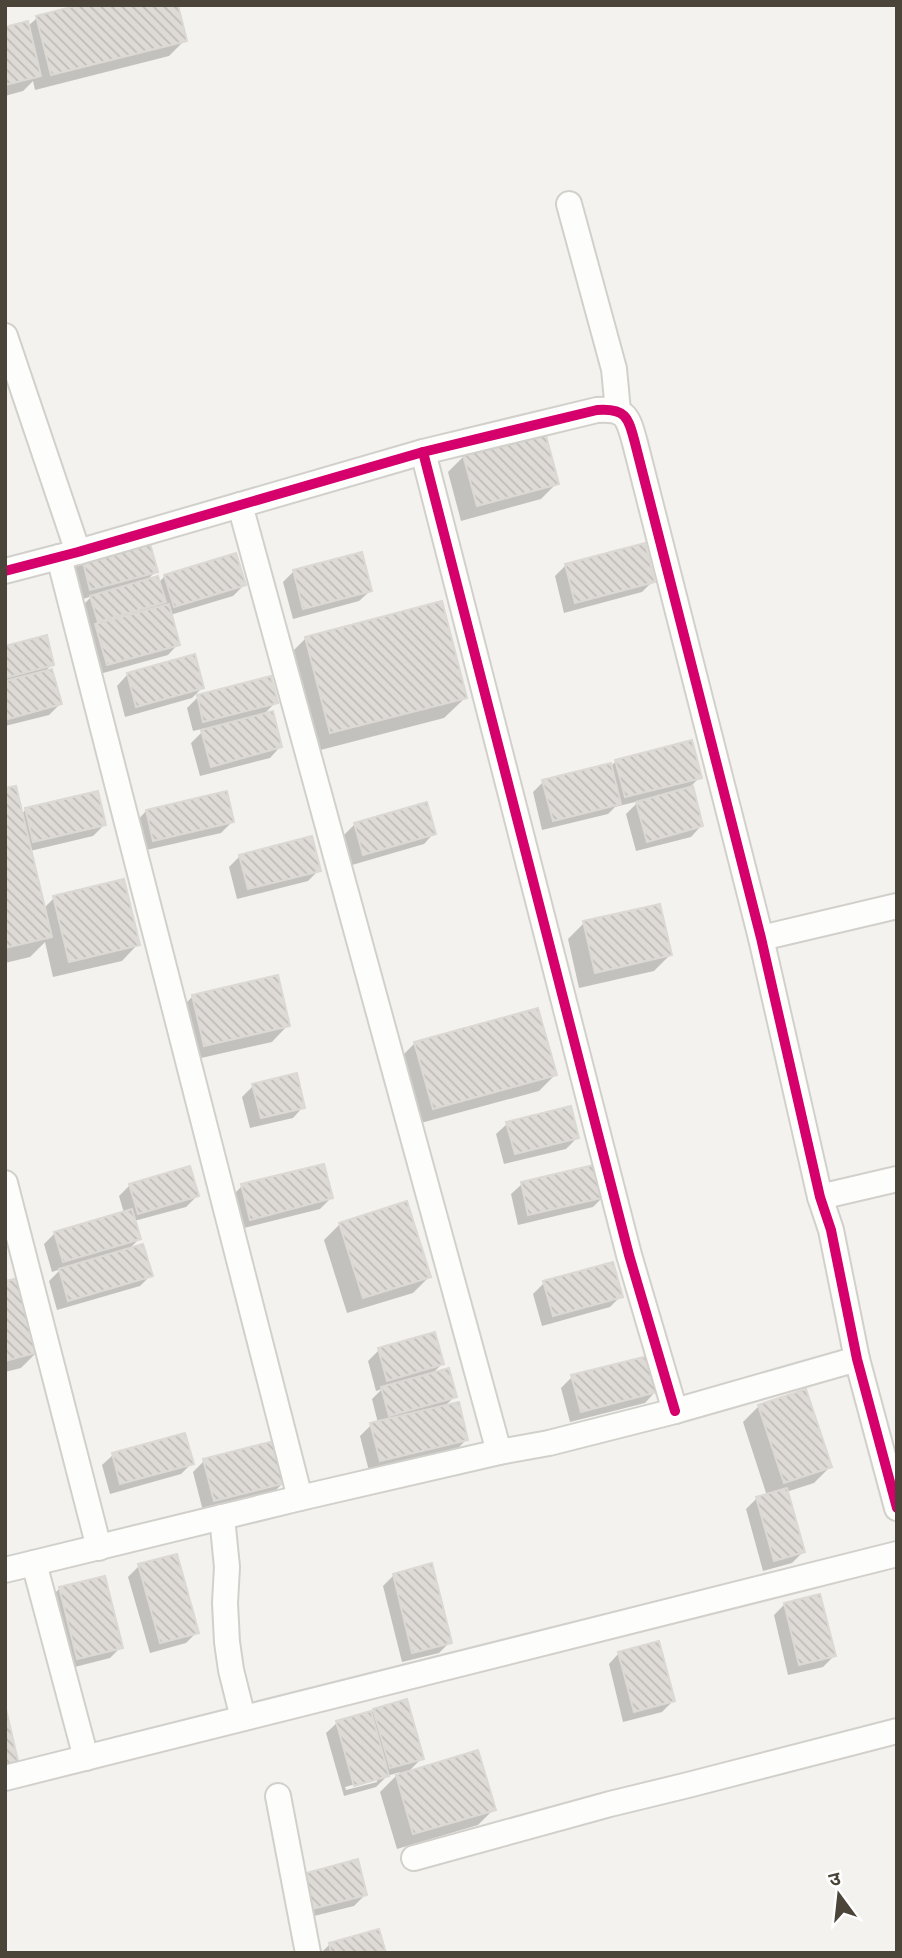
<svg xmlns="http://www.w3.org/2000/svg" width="902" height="1958" font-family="'PT Sans Narrow','Noto Sans Devanagari',sans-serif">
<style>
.shadow{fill:#0003;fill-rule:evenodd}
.building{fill:url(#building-back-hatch);stroke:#dcd9d4;stroke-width:2}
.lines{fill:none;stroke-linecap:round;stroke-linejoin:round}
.street-casing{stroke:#d2d0cb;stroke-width:28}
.street{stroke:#fdfdfc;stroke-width:24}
.cycleway-casing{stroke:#fff;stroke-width:15}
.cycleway{stroke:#d6006c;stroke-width:10}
</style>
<defs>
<pattern id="building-back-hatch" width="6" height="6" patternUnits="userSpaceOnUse" patternTransform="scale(1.75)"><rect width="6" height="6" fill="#dedbd6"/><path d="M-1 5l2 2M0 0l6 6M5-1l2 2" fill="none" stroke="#c0bdb8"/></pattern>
</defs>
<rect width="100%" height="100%" fill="#f4f2ee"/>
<g class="shadow">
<polygon points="37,18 185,40 169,56 35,90 33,81 23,91 5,96 5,29 27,27"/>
<polygon points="464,456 557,483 541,499 461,521 448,472"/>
<polygon points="83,560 156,571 145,582 158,583 165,576 244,585 233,596 170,615 178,644 168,655 96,675 80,608 92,596 80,600 72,571"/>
<polygon points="565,566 653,581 642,592 564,613 555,576"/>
<polygon points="294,571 370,591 359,601 293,619 283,582"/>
<polygon points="306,638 465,698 444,718 309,753 285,659"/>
<polygon points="5,648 52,664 44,673 60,704 49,715 5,726"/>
<polygon points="194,656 203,687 192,698 125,717 117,686 127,675"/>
<polygon points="198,697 276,702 262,716 280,747 270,758 200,776 191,743 206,728 193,731 187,708"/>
<polygon points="616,761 700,777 691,786 701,826 691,837 636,851 626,814 639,801 615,807 608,814 542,830 533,792 543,782 610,767"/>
<polygon points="5,790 21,815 26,809 104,825 93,836 30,851 44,908 54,898 138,944 122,961 53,977 45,942 30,957 5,963"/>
<polygon points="146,811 232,822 221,833 142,851 136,822"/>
<polygon points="354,825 434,833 424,844 352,865 344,835"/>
<polygon points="240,856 319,870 308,881 237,899 229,867"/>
<polygon points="584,923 670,955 654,971 579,988 568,939"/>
<polygon points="193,996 288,1025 272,1042 188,1061 177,1012"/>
<polygon points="415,1043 555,1075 539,1091 417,1124 399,1059"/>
<polygon points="253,1086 303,1107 293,1118 250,1128 242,1097"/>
<polygon points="507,1124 577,1138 566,1149 504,1164 496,1134"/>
<polygon points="522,1184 604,1196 593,1207 518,1225 511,1194"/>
<polygon points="130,1185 197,1196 186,1207 134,1221 139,1239 127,1251 151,1275 140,1286 57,1310 49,1281 61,1269 52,1272 44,1244 55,1233 124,1213 119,1196"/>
<polygon points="242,1186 331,1198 320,1209 240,1229 231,1197"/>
<polygon points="340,1224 429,1277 413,1293 347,1313 324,1240"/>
<polygon points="5,1283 37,1352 21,1368 5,1372"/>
<polygon points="544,1283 621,1296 610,1307 542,1326 533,1294"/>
<polygon points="379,1350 442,1364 432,1374 455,1396 444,1407 466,1440 455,1451 369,1471 360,1436 371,1425 378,1423 372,1399 382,1389 376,1391 368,1361"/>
<polygon points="572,1377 655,1392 645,1403 570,1422 561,1388"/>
<polygon points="759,1406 830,1467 814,1483 786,1492 803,1552 792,1563 763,1571 746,1509 757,1498 767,1496 743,1422"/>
<polygon points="113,1455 192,1463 181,1474 110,1494 102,1465"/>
<polygon points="204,1461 283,1483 272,1494 203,1511 193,1472"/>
<polygon points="139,1566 197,1632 186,1643 150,1653 128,1577"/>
<polygon points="394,1575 450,1642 439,1653 402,1662 383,1586"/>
<polygon points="60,1588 121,1647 110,1658 67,1669 49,1599"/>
<polygon points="785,1604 834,1656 823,1667 788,1675 774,1615"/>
<polygon points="619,1653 673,1701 662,1712 623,1722 609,1664"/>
<path d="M374 1710 422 1758 407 1773 494 1809 478 1825 397 1849 380 1792 400 1772 387 1776 376 1787 344 1796 326 1733 337 1723 371 1713ZM377 1778V1782L346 1790 345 1787Z"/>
<polygon points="293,1886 365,1895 354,1906 302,1919"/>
<polygon points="330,1944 384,1953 321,1953"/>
</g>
<g class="building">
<polygon points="79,5 178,5 187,41 51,75 36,16"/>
<polygon points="28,21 41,76 5,85 5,27"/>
<polygon points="545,432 559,484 477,506 463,455"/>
<polygon points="149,540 158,572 90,590 82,558"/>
<polygon points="645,543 655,582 575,603 565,564"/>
<polygon points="362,552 372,591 303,609 293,570"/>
<polygon points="236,553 246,585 174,607 164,575"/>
<polygon points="158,576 166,602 98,622 90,596"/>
<polygon points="442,601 467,698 330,733 305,637"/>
<polygon points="169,604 180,645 107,665 95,624"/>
<polygon points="47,635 54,665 5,678 5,646"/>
<polygon points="195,654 204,688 136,707 127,673"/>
<polygon points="52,669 62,704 5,720 5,681"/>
<polygon points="271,676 278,703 203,722 197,695"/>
<polygon points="273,711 282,747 211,767 201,730"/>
<polygon points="692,740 702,778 625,797 615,760"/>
<polygon points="611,763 621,804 553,821 542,780"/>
<polygon points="16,786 52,937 5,948 5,788"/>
<polygon points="693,786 703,826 647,842 636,802"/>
<polygon points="98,791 106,825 33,842 25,808"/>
<polygon points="227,791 234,822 153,841 146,810"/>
<polygon points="427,802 436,834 363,855 354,823"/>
<polygon points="312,836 321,871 248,889 239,855"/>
<polygon points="124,879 140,945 69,962 53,896"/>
<polygon points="660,904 672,955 595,973 583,921"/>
<polygon points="278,975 290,1026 204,1046 192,995"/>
<polygon points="538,1008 557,1075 433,1109 414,1042"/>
<polygon points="297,1073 305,1108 261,1118 252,1084"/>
<polygon points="571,1106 579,1138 515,1154 506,1122"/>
<polygon points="324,1164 333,1198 250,1220 241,1184"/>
<polygon points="598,1164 606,1197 528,1215 521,1182"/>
<polygon points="190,1166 199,1196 138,1214 129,1184"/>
<polygon points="407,1201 431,1277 363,1298 339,1223"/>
<polygon points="132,1209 141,1239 63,1262 54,1232"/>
<polygon points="143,1244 153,1276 68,1301 59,1269"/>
<polygon points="613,1262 623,1297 553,1316 543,1281"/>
<polygon points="19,1278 39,1352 5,1361 5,1281"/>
<polygon points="435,1332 444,1364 387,1381 378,1348"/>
<polygon points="648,1356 657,1392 581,1412 571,1375"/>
<polygon points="449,1368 457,1397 389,1416 381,1387"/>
<polygon points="806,1389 832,1467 784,1483 758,1405"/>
<polygon points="459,1402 468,1440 380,1461 370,1423"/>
<polygon points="185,1433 194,1464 120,1484 112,1453"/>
<polygon points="274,1441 285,1483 214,1501 203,1459"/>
<polygon points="787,1488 805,1552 774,1561 756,1497"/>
<polygon points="177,1554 199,1633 160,1643 138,1564"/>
<polygon points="432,1563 452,1643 412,1653 393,1574"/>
<polygon points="105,1576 123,1648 77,1659 59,1587"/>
<polygon points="820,1594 836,1656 799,1665 784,1603"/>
<polygon points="659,1641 675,1701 634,1712 618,1652"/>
<polygon points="407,1699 424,1759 390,1768 373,1709"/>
<polygon points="5,1705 19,1765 5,1768"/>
<polygon points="371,1711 389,1776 354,1786 336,1721"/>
<polygon points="478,1750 496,1810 413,1834 396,1775"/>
<polygon points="358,1859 367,1895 312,1909 303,1874"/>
<polygon points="379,1929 386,1953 331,1953 329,1943"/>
</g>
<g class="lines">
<g class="street-casing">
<g id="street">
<polyline points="569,204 614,369 618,411"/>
<polyline points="5,336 78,552"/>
<polyline points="423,452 629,1255 675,1411"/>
<polyline points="240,505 499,1452"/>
<polyline points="59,557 300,1498"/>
<path d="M5 571 78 552 423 452 597 410C626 408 628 417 635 443L761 938 820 1197 831 1230 857 1359 897 1508"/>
<polyline points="761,938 897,906"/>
<polyline points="5,1183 99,1548"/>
<polyline points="820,1197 897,1179"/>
<polyline points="222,1517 227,1567 225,1603 227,1642 231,1670 243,1718"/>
<polyline points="34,1563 86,1758"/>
<polyline points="5,1570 300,1498 499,1452 549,1443 675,1411 857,1359"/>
<path d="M5 1778C302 1701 600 1630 897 1554"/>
<polyline points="278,1796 308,1953"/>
<polyline points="414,1858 610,1804 688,1785 897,1731"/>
</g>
</g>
<use href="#street" class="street"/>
<g class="cycleway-casing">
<g id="cycleway">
<polyline points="423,452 629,1255 675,1411"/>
<path d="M5 571 78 552 423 452 597 410C626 408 628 417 635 443L761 938 820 1197 831 1230 857 1359 897 1508"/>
</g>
</g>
<use href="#cycleway" class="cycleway"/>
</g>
<rect width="902" height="1958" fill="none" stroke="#4b4439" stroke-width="14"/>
<g transform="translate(839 1895) rotate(345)" stroke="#ffffff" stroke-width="5" paint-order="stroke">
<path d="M0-5L12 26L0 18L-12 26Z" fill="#4b4439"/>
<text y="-10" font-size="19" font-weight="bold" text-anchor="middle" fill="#4b4439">उ</text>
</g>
</svg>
